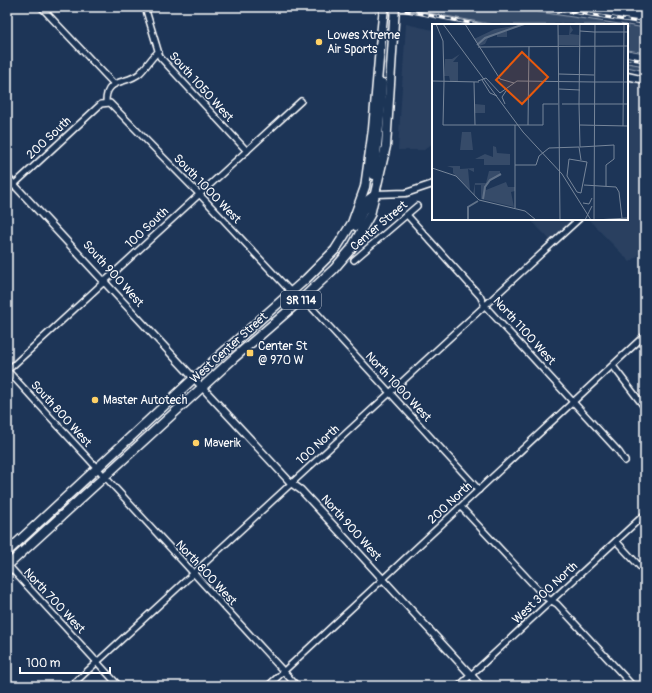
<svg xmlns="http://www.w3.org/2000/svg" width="652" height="693" font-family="Pangolin,sans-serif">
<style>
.built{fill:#2a4161}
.green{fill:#364b69;stroke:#9aa5b4}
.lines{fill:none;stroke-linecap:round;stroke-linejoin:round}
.minor-casing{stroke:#fff;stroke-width:8}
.tertiary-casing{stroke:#fff;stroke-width:9}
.primary-casing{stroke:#fff;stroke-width:11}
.minor{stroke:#1d3557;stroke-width:5}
.tertiary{stroke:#1d3557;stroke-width:6}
.primary{stroke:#1d3557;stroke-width:8}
.rail-casing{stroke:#fff;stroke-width:3.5}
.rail{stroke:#1d3557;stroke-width:2;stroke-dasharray:6;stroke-linecap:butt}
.primary-bridge-casing{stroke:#fff;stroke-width:11;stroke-linecap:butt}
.primary-bridge{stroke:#1d3557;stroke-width:8}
.poi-dot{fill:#ffd166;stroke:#1d3557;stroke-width:1.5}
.labels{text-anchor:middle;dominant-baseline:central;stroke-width:3;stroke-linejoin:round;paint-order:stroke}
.shield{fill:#1d3557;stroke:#bbc2cd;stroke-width:1}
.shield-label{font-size:11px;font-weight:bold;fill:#fff}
.poi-label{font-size:12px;fill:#fff;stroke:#1d3557;text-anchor:start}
.street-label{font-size:12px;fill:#fff;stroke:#1d3557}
.inset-river{fill:none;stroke:#617289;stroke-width:2}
.inset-road{fill:none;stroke:#77869a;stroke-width:1}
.view{fill:#e8590c;fill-opacity:0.15;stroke:#e8590c;stroke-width:2}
.inset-edge{fill:none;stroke:#fff;stroke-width:2}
</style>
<rect width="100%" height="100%" fill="#1d3557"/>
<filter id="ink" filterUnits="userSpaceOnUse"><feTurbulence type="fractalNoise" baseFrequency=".025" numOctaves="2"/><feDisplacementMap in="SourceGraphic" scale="8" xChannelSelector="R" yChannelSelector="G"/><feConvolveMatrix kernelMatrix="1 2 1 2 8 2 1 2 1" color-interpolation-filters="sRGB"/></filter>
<g filter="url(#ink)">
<g class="built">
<polygon points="406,24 433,30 433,143 424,150 398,150"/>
<polygon points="627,76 645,80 645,250 630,262 588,219 627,219"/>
<polygon points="530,219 579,219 553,243"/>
</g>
<g class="green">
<polygon points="407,7 506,7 626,25 495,25 407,9"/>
<polygon points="627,25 645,28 645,53 627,50"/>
<polygon points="627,63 645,66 645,71 627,67"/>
</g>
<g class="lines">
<g class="minor-casing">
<g id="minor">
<polyline points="41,7 114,84"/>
<polyline points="145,7 160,57 247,151"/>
<polyline points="640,7 645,9"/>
<path d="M106 103C105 77 127 85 140 73 147 66 151 58 158 52"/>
<polyline points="7,191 101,104 110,103 204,199 291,292"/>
<polyline points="407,215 480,296 485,306 619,452 625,461"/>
<polyline points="354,260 417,206"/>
<polyline points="303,298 479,490"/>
<polyline points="613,366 645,408"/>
<polyline points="7,370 297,686"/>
<polyline points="7,371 301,101"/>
<polyline points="461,507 545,597 557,604 633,686"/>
<polyline points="616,541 645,572"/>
<polyline points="7,564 119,686"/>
<polyline points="71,686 579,219"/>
<polyline points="268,686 645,335"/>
<polyline points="459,686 645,514"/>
</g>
</g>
<g class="tertiary-casing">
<g id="tertiary">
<polyline points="627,76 645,80"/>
<polyline points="7,177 291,483 301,490 481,686"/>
<polyline points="376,194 406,193 433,184"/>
</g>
</g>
<g class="primary-casing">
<g id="primary">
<polyline points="374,175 381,107 382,83"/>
<polyline points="356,226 368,200 376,194"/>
<polyline points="7,552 193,379 306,279 335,250 352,223 365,187 373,129 381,36"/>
<polyline points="7,566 234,358 303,298 334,269 351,249 370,215 386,146 393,37"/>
</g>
</g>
<use href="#minor" class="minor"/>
<use href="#tertiary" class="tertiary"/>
<use href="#primary" class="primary"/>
<g class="rail-casing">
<g id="rail">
<polyline points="365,7 393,12"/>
<polyline points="387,7 480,25"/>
<polyline points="540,7 645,23"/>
<polyline points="627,58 645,61"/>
</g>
</g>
<use href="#rail" class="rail"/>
<g class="primary-bridge-casing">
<g id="primary-bridge">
<polyline points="381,36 384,7"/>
<polyline points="393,37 395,7"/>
</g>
</g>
<use href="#primary-bridge" class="primary-bridge"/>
</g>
</g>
<g class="poi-dot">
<circle cx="319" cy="42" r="4"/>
<rect x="246" y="349" width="8" height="8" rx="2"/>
<circle cx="95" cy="400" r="4"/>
<circle cx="196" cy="443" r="4"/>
</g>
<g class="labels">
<rect class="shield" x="281" y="291" width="40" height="18" rx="3"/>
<g class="shield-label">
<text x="301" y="300">SR 114</text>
</g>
<g class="poi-label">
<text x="327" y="35">Lowes Xtreme<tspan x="327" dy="14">Air Sports</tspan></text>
<text x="258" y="346">Center St<tspan x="258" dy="14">@ 970 W</tspan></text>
<text x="103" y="400">Master Autotech</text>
<text x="204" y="443">Maverik</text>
</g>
<g class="street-label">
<text transform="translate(201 87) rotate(48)">South 1050 West</text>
<text transform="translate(49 138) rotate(-43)">200 South</text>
<text transform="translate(207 189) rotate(46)">South 1000 West</text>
<text transform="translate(379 226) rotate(-40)">Center Street</text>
<text transform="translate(147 228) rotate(-43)">100 South</text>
<text transform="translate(113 274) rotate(48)">South 900 West</text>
<text transform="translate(524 331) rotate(48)">North 1100 West</text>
<text transform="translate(229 348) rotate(-42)">West Center Street</text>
<text transform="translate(398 387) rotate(47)">North 1000 West</text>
<text transform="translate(61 414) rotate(48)">South 800 West</text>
<text transform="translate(318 445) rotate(-42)">100 North</text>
<text transform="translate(450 503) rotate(-43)">200 North</text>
<text transform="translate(351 528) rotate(48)">North 900 West</text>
<text transform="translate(206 573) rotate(47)">North 800 West</text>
<text transform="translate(545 593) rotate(-43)">West 300 North</text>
<text transform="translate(54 601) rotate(47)">North 700 West</text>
</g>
</g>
<g transform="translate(432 24)">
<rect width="196" height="196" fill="#1d3557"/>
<path d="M97 0 75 6V13H65V10L56 14 53 20 47 22 42 15 63 5ZM138 1 141 6 138 10 147 11V21H127L126 11H137ZM28 30 21 38H26V57H18L17 52H12L13 35H20ZM43 80 53 81V89H43ZM30 108H39L41 126H28ZM61 122 64 123 65 129 78 130V141H52V135H43L53 130 61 133ZM15 142H28V145L42 144V148L36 145 38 166 21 149V144ZM57 147H68V150L58 156 53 163 54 166 74 158 76 163H83V167L79 168 82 183 49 175V161H43V172L41 170 43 159H54Z" fill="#364b69"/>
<path class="inset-river" d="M45 21 53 14 92 0M51 175 53 163 58 156 69 150M36 196V183L46 177"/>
<path class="inset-road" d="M4 0 11 17 12 57M11 0 91 108 130 150 159 196M33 0 68 55 82 59M124 0H158M126 0 128 196M171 0H196M148 7 162 8M162 8H196M46 23 196 22M127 50 162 51M50 56 58 69 65 72M0 57 47 58M12 57 11 101H111V80H126M46 57 54 54 68 69 85 57 163 58M42 58 43 101M163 58H196M127 65 148 66M73 80 70 73 74 67M130 80H196M147 80 148 123M147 80 148 0M83 101V184M96 101 97 22M148 101 196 102M191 102 192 0M147 123 149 136M148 123 182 121V135L174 141V162M137 135 155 138 149 169 145 168 135 152ZM83 141H104L107 132 117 124 147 123M0 144 24 152 47 176 93 187 104 196M152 161 184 163 187 168 190 194M151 179 157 180 160 174M153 196 160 182M162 196 163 0M163 196 196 194"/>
<path class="view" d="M90 28 116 53 90 80 64 56Z"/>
<rect width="196" height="196" class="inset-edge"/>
</g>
<rect width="652" height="693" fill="none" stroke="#1d3557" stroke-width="24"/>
<rect x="12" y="12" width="628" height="669" fill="none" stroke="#fff" stroke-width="1.5" filter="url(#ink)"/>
<path d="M20 667v6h90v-6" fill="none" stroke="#ffffff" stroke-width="2"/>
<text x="26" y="667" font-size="12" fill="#ffffff" stroke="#1d3557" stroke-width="3" paint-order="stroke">100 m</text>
</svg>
